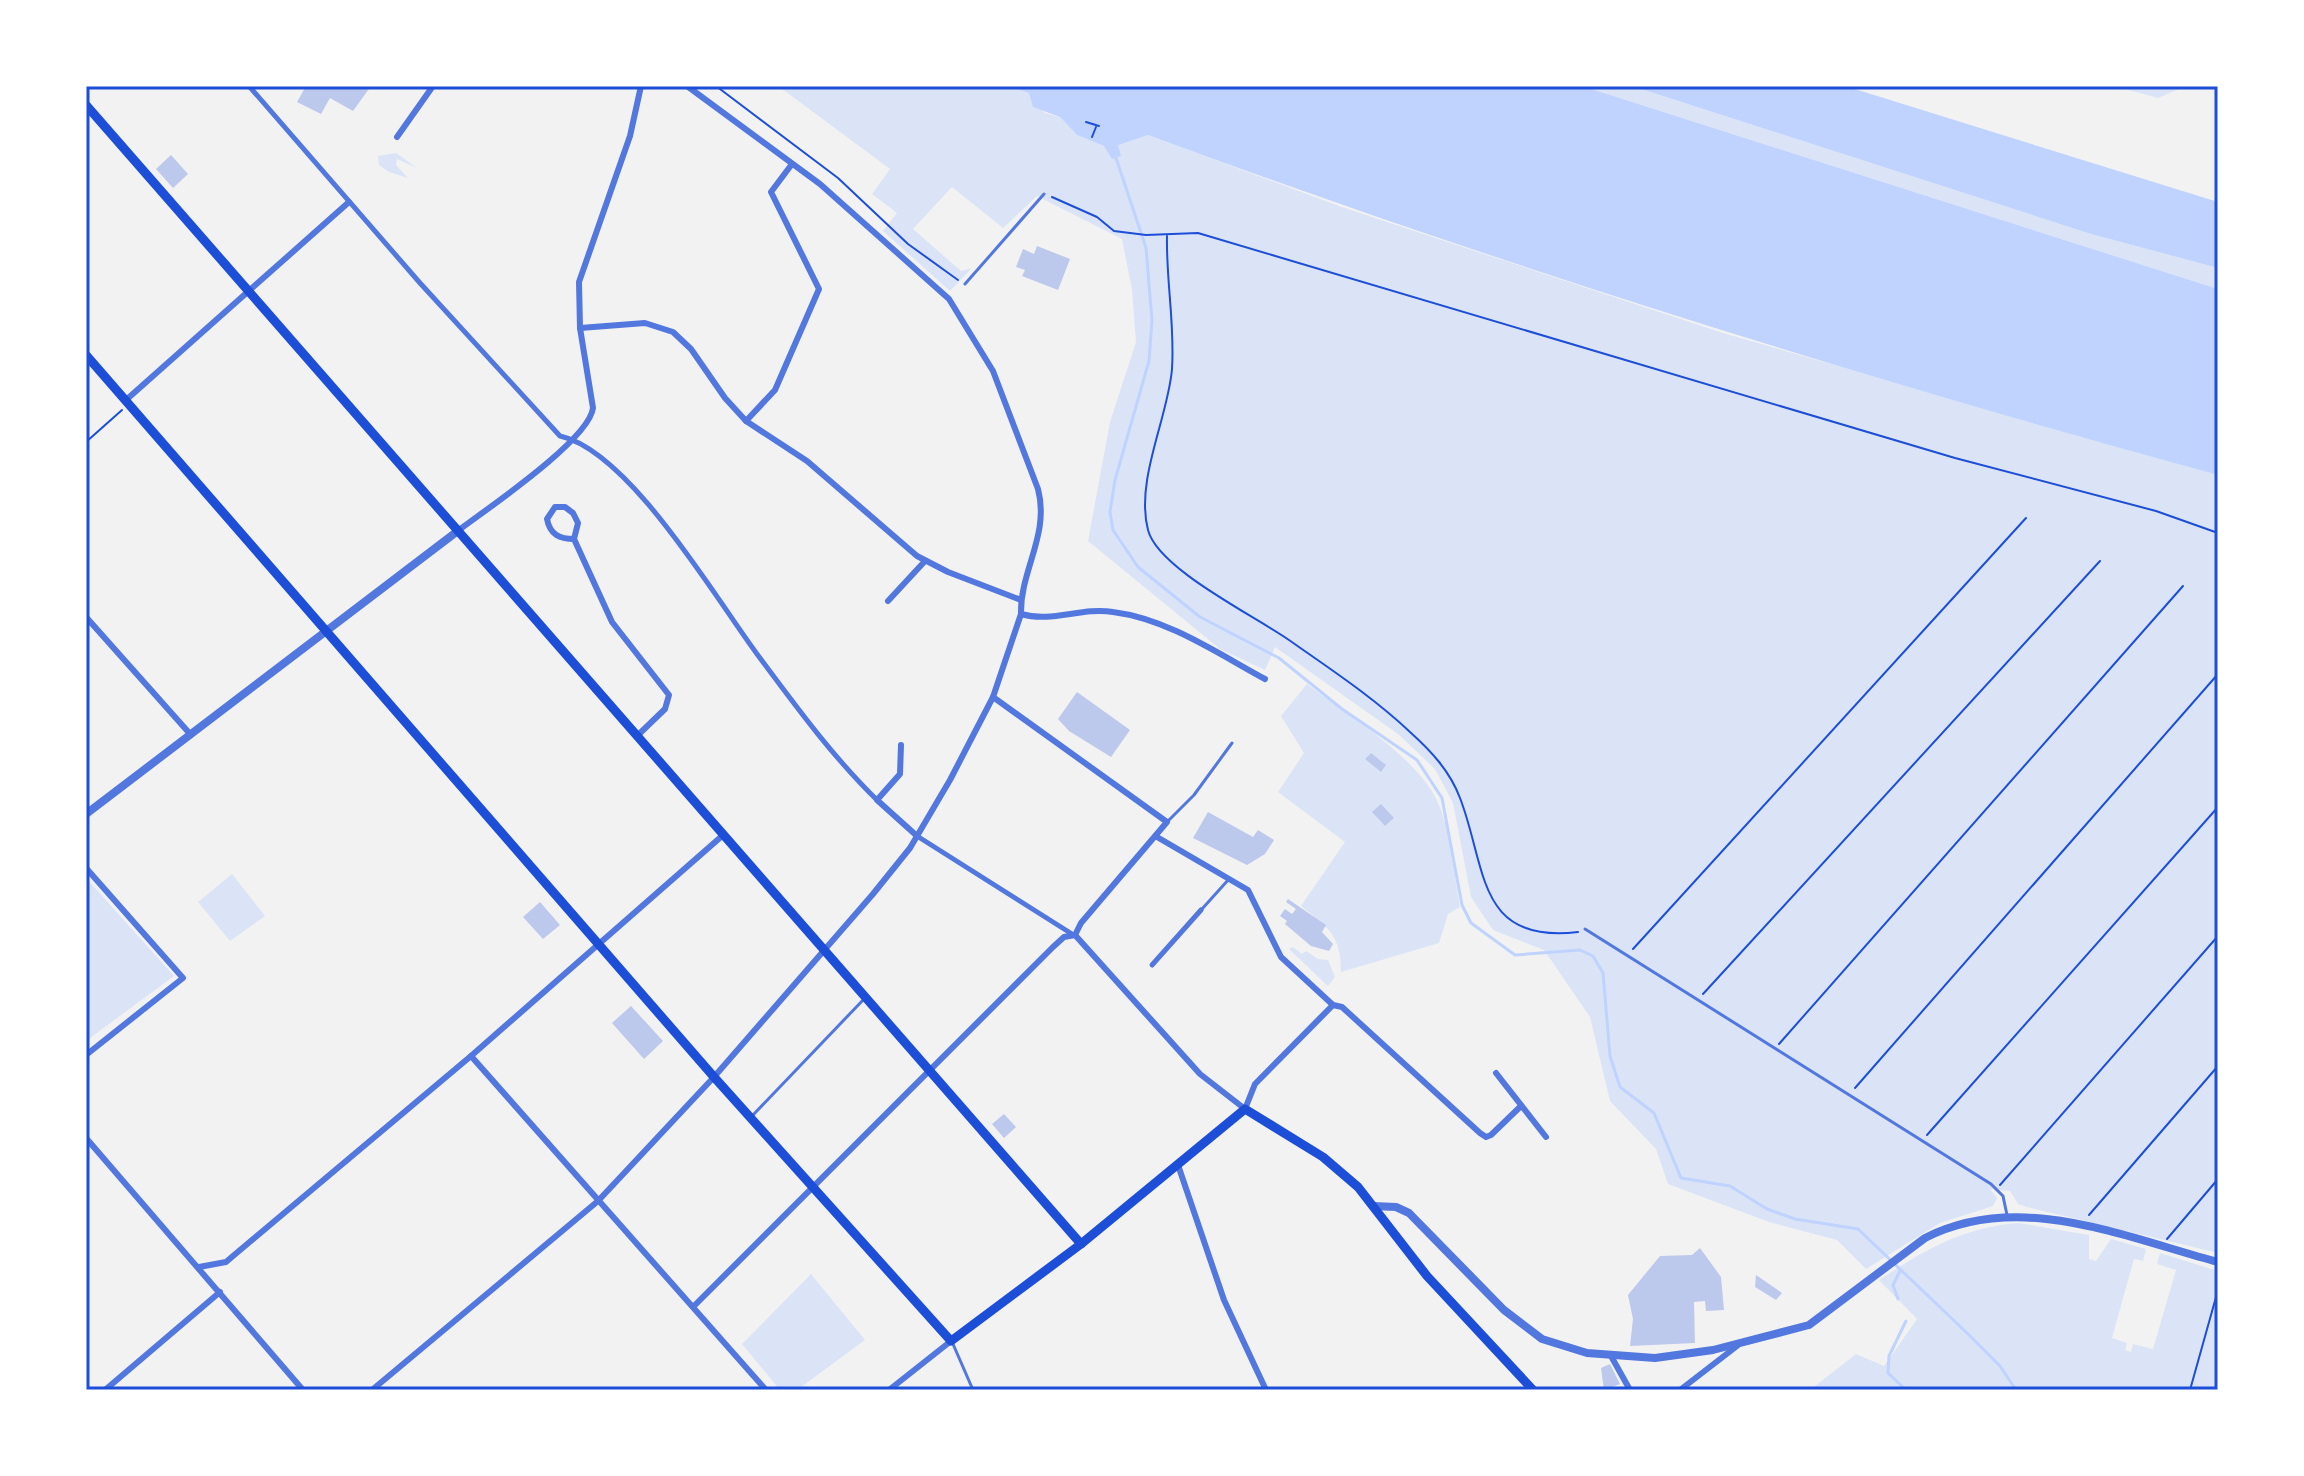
<svg xmlns="http://www.w3.org/2000/svg" width="2304" height="1476" font-family="Helvetica,sans-serif">
<style>
.green{fill:#dbe4f7}
.water{fill:#bfd3fe}
.lines{fill:none;stroke-linecap:round;stroke-linejoin:round}
.stream{stroke:#bfd3fe;stroke-width:3}
.building{fill:#bdc9ec}
.path{stroke:#1d4ed8;stroke-width:2}
.service{stroke:#5277de;stroke-width:3}
.pedestrian{stroke:#5277de;stroke-width:5}
.minor{stroke:#5277de;stroke-width:6}
.tertiary{stroke:#5277de;stroke-width:8}
.secondary{stroke:#1d4ed8;stroke-width:9}
.neatline{fill:none;stroke:#1d4ed8;stroke-width:3}
</style>
<rect width="100%" height="100%" fill="#f2f2f2"/>
<g class="green">
<polygon points="778,86 1009,86 1029,93 1045,113 1060,117 1077,135 1104,146 1148,135 1342,207 1723,333 2218,475 2218,1253 2027,1207 2018,1204 2010,1191 1990,1189 1997,1198 1993,1206 1940,1223 1866,1269 1837,1240 1769,1222 1668,1184 1656,1149 1610,1101 1590,1017 1544,950 1493,930 1471,897 1453,803 1435,769 1398,734 1275,647 1265,670 1220,649 1088,541 1110,422 1136,342 1132,290 1122,239 1037,196 1003,228 952,187 913,229 961,271 972,268 950,291 883,231 897,213 872,194 890,169"/>
<polygon points="1582,86 1632,86 2091,234 2218,268 2218,289"/>
<polygon points="2114,86 2186,86 2158,98"/>
<polygon points="396,153 417,168 397,159 396,165 408,178 389,172 379,165 378,156"/>
<path d="M1307 684C1349 717 1423 759 1441 810 1452 840 1454 876 1460 907L1448 914 1439 943 1341 972C1341 936 1329 928 1301 906L1345 842 1278 792 1304 753 1281 716Z"/>
<polygon points="232,874 265,916 230,941 198,902"/>
<polygon points="86,878 174,976 86,1041"/>
<polygon points="1293,947 1302,954 1306,951 1318,959 1328,960 1335,977 1328,986 1289,949"/>
<path d="M2019 1223 2089 1235V1259L2096 1261 2111 1239 2146 1249 2143 1261 2134 1259 2112 1338 2127 1343 2125 1350 2131 1352 2133 1344 2153 1349 2176 1270 2157 1264 2160 1253 2218 1271V1390H1810L1856 1354 1884 1366 1917 1319 1879 1280C1925 1250 1963 1227 2019 1223Z"/>
<polygon points="811,1274 865,1340 797,1390 780,1390 742,1344"/>
</g>
<g class="water">
<path d="M1009 86H1582L2218 289V475C1856 376 1500 265 1148 135L1118 145 1121 156 1112 159 1104 146 1077 135 1060 117 1033 107 1029 93Z"/>
<polygon points="1632,86 1845,86 2218,202 2218,268 2091,234"/>
</g>
<g class="lines">
<g class="stream">
<polyline points="1115,155 1146,248 1152,320 1149,361 1115,480 1110,512 1113,530 1138,567 1200,617 1279,658 1342,709 1417,760 1442,798 1462,905 1471,923 1515,955 1580,950 1593,956 1603,973 1610,1056 1620,1087 1654,1113 1681,1178 1730,1186 1767,1209 1795,1219 1858,1229 1967,1333 2000,1366 2016,1390"/>
<polyline points="1898,1299 1893,1285 1900,1271"/>
<polyline points="1906,1321 1889,1356 1888,1373 1906,1390"/>
</g>
</g>
<g class="building">
<polygon points="306,86 371,86 353,111 330,98 321,114 297,102"/>
<polygon points="171,155 188,174 173,188 156,169"/>
<polygon points="1037,246 1070,259 1058,290 1022,276 1025,270 1016,267 1023,249 1034,254"/>
<polygon points="1077,692 1130,730 1111,757 1069,731 1058,719"/>
<polygon points="1371,753 1386,765 1381,772 1365,759"/>
<polygon points="1381,804 1394,818 1385,826 1372,812"/>
<polygon points="1208,812 1253,837 1258,830 1274,840 1265,854 1247,865 1193,838"/>
<polygon points="1288,899 1326,925 1322,932 1333,944 1329,951 1311,946 1285,924 1287,921 1280,916 1285,909 1292,914 1296,909 1286,902"/>
<polygon points="540,902 560,925 543,939 523,917"/>
<polygon points="631,1006 663,1041 644,1059 612,1023"/>
<polygon points="1004,1114 1016,1127 1004,1138 992,1124"/>
<polygon points="1700,1248 1721,1277 1724,1310 1706,1311 1705,1301 1694,1302 1695,1343 1630,1346 1633,1319 1628,1295 1660,1256 1692,1255"/>
<polygon points="1756,1275 1782,1293 1776,1300 1755,1287"/>
<polygon points="1610,1364 1620,1384 1604,1390 1601,1368"/>
</g>
<g class="lines">
<g class="path">
<polyline points="716,86 838,178 908,244 958,280"/>
<polyline points="1086,122 1099,126"/>
<polyline points="1092,137 1096,127"/>
<polyline points="1052,197 1097,217 1114,231 1146,235 1198,233 1955,458 2156,511 2218,533"/>
<path d="M1167 236C1166 281 1175 324 1172 369 1168 418 1135 480 1148 530 1158 569 1255 616 1289 640 1330 669 1373 697 1410 732 1431 751 1450 771 1460 798 1487 868 1476 944 1578 932"/>
<polyline points="86,442 122,410"/>
<polyline points="1633,949 2026,518"/>
<polyline points="1703,994 2100,561"/>
<polyline points="1779,1044 2183,586"/>
<polyline points="1855,1088 2218,674"/>
<polyline points="1927,1135 2218,807"/>
<polyline points="2000,1185 2218,936"/>
<polyline points="2089,1215 2218,1066"/>
<polyline points="2167,1239 2218,1179"/>
<polyline points="2190,1390 2218,1290"/>
</g>
<g class="service">
<polyline points="965,284 1044,194"/>
<polyline points="1167,822 1194,795 1232,743"/>
<polyline points="1202,909 1229,879"/>
<polyline points="1585,929 1991,1184 2003,1196 2007,1215"/>
<polyline points="753,1115 864,999"/>
<polyline points="953,1344 973,1390"/>
</g>
<g class="pedestrian">
<path d="M249 86 420 283 560 436C629 451 714 596 757 654 795 705 832 756 877 800"/>
<polyline points="917,836 1072,934"/>
<polyline points="1152,965 1201,910"/>
</g>
<g class="minor">
<polyline points="397,137 433,86"/>
<polyline points="580,328 645,323 673,332 691,349 725,398 746,421 807,461 917,556 948,572 1021,600"/>
<polyline points="126,400 349,202"/>
<polyline points="746,421 775,390 819,289 771,192 792,164"/>
<path d="M459 530C488 508 589 440 593 408L580 328 579 282 630 136 641 86"/>
<path d="M574 539C560 539 550 535 547 519L555 507H565L573 513 578 523 574 539 612 622 669 695 665 709 637 736"/>
<polyline points="888,601 925,561"/>
<path d="M1021 614C1052 623 1081 607 1113 612 1168 619 1217 653 1265 679"/>
<polyline points="86,617 191,735"/>
<polyline points="993,697 1167,822 1081,923 1075,935"/>
<polyline points="901,745 900,774 877,800 917,836"/>
<polyline points="1157,837 1248,890 1281,957 1333,1005 1342,1007 1480,1133 1486,1137 1491,1135 1521,1106"/>
<polyline points="86,868 183,978 86,1055"/>
<polyline points="1075,935 1200,1074 1245,1109 1255,1084 1333,1005"/>
<polyline points="471,1056 766,1390"/>
<polyline points="1496,1073 1546,1137"/>
<polyline points="86,1138 303,1390"/>
<polyline points="1178,1165 1224,1300 1266,1390"/>
<polyline points="199,1267 226,1262 233,1256 471,1056 722,836"/>
<polyline points="693,1307 1053,947 1064,937 1075,935"/>
<polyline points="1611,1356 1630,1390"/>
<polyline points="105,1390 220,1292"/>
<path d="M372 1390 598 1201 714 1077 873 894 910 848 950 780 993 697 1021 614C1020 570 1050 535 1038 489L993 371 949 299 820 184 687 86"/>
<polyline points="889,1390 951,1341"/>
<polyline points="1680,1390 1737,1346"/>
</g>
<g class="tertiary">
<polyline points="86,814 459,530"/>
<path d="M1373 1206 1396 1207 1409 1213 1504 1310 1542 1339 1587 1353 1655 1358 1713 1350 1809 1325 1925 1238C2019 1190 2124 1237 2218 1262"/>
</g>
<g class="secondary">
<polyline points="86,105 1081,1244"/>
<polyline points="86,355 714,1077 951,1341 1081,1244 1245,1109 1323,1157 1358,1187 1427,1276 1533,1390"/>
</g>
</g>
<rect width="2304" height="1476" fill="none" stroke="#ffffff" stroke-width="176"/>
<rect x="88" y="88" width="2128" height="1300" class="neatline"/>
</svg>
